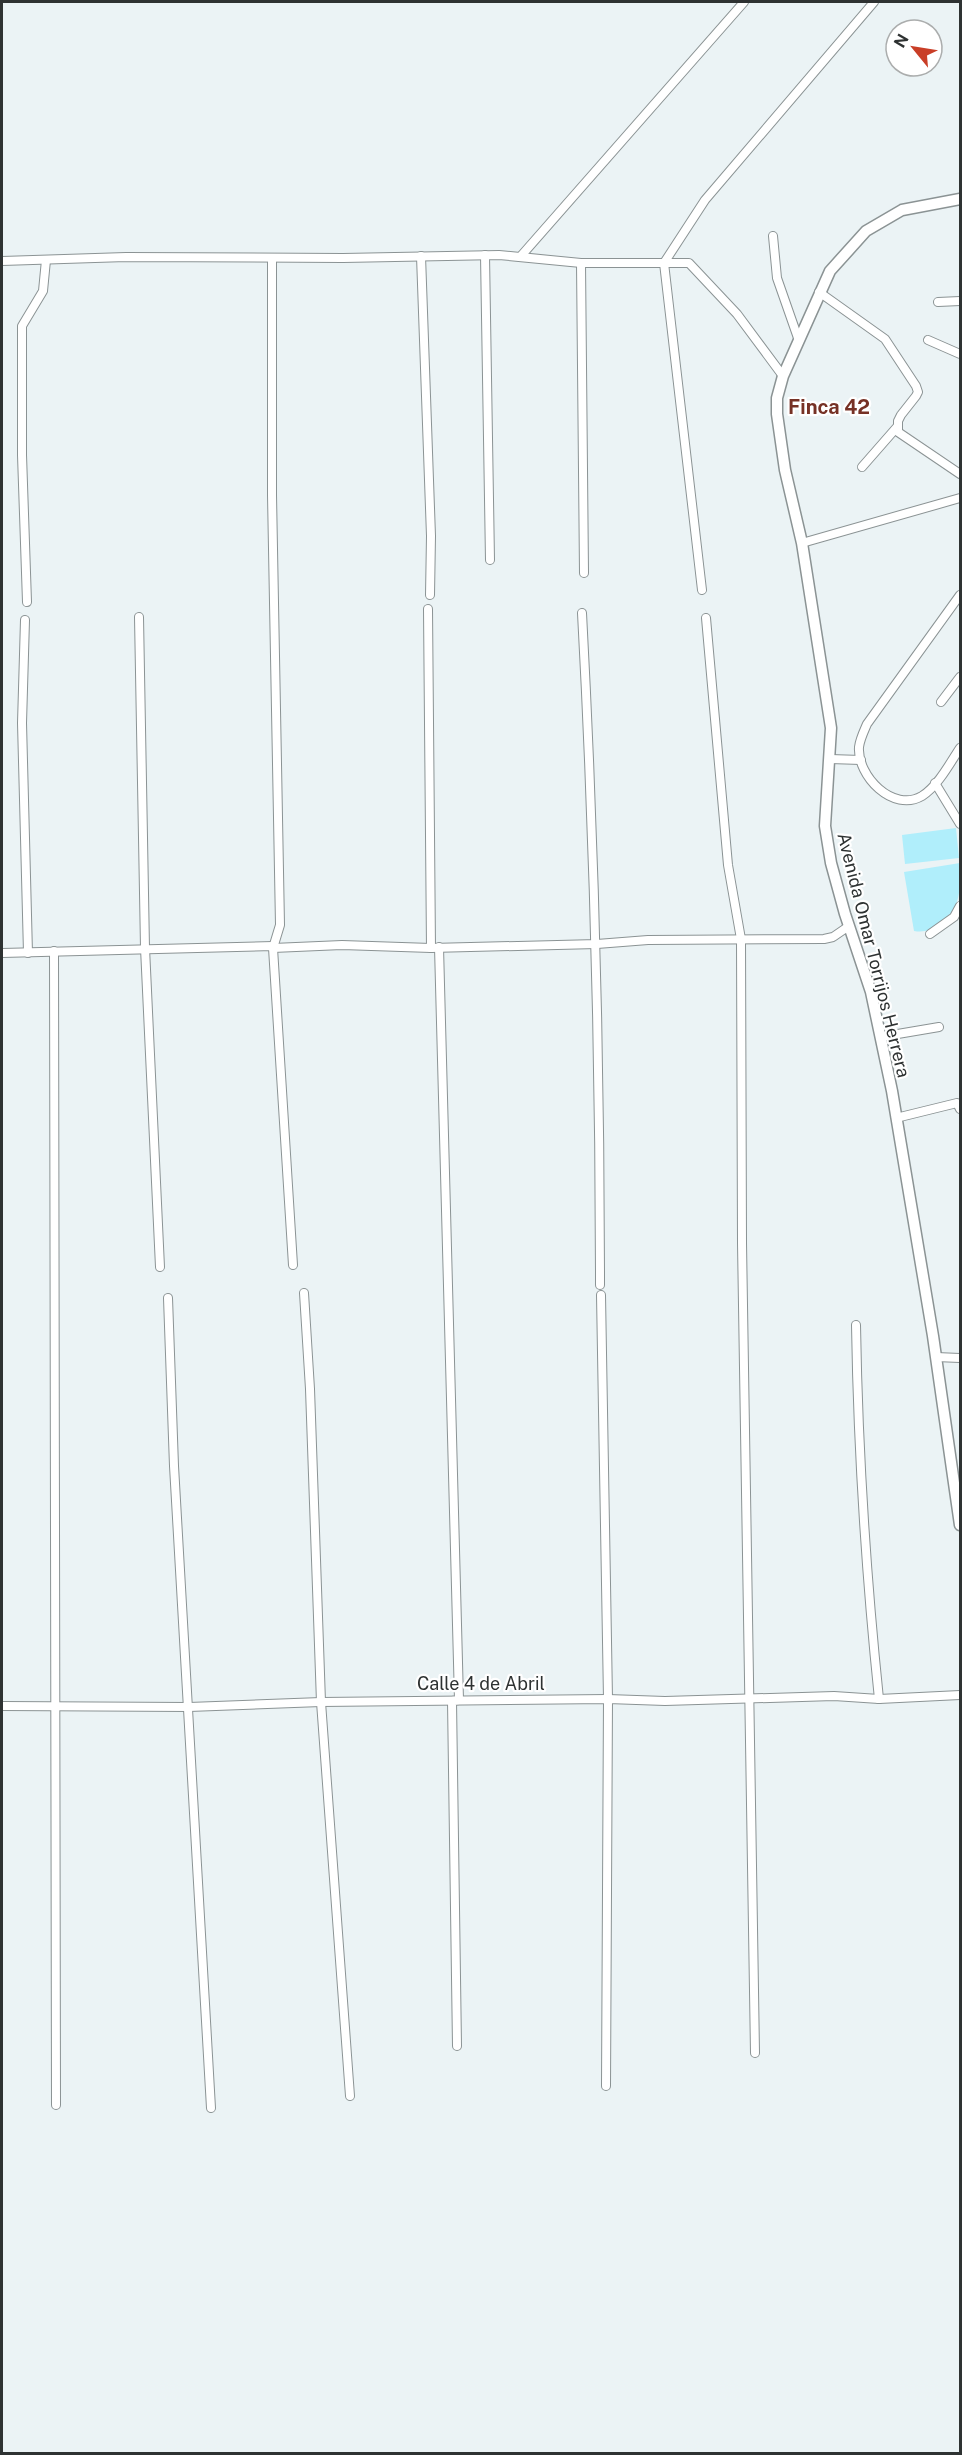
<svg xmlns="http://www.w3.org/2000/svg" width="962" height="2455" font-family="'Public Sans',sans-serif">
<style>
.green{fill:#b0eefb}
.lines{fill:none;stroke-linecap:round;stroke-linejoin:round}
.minor-casing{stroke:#8b9394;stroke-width:10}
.tertiary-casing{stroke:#8b9394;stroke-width:13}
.minor{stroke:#fff;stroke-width:8}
.tertiary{stroke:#fff;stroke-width:10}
.labels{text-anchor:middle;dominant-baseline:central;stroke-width:4.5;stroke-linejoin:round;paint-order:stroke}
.street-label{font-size:18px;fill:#2e3232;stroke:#fff}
.neighbourhood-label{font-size:20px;font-weight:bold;fill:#763125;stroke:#fff}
</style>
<rect width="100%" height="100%" fill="#ebf3f5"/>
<g class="green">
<polygon points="956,828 959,858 905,864 902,835"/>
<path d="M960 863C960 889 962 907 941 923 931 929 926 933 914 931L904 872Z"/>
</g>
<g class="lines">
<g class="minor-casing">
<g id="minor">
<polyline points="773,236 777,278 798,338"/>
<polyline points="485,255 490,560"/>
<polyline points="421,256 431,536 430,595"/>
<polyline points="521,256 744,2"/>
<polyline points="272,258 272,495 280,925 273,948 293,1265"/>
<polyline points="2,261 126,257 343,258 499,255 581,263 689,263 737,314 783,376"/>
<polyline points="581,263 584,573"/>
<polyline points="819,292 885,339 916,386 918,392 916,396 901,415 898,421 898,432 960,474"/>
<polyline points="938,302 960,301"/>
<polyline points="928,340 960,354"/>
<polyline points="862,467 897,427"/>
<polyline points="802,543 960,498"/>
<polyline points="702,590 664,263 705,200 874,2"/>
<path d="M960 595 867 724C864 731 860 739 859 747 857 776 893 813 922 796 938 786 950 763 960 748"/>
<polyline points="27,602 22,455 22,326 43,291 46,260"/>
<polyline points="428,609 431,948"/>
<path d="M582 613C594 837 600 1061 600 1285"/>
<polyline points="139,617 145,948 160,1267"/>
<polyline points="706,618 728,865 741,939 742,1243 755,2053"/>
<polyline points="25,620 22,723 28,953"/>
<polyline points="941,702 960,677"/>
<polyline points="830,759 861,760"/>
<polyline points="935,783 960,824"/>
<polyline points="930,934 954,917 960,906"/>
<polyline points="439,947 459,1700 452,1701 457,2046"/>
<path d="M54 951C53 1336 57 1720 56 2105"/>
<polyline points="2,953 273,946 273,948 342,945 431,948 597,944 648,940 824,939 833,937 849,926"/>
<polyline points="880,1037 939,1027"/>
<polyline points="896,1118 957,1103 960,1109"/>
<polyline points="304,1293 310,1389 321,1702 350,2096"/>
<polyline points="601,1295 608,1699 606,2086"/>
<polyline points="168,1298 174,1466 211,2108"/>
<path d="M856 1325C858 1450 866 1574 879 1699"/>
<polyline points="936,1357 960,1358"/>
<polyline points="2,1706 189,1707 321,1702 608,1699 665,1701 834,1696 879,1699 960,1695"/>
</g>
</g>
<g class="tertiary-casing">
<polyline id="tertiary" points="960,199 902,210 866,231 830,271 783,376 777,398 777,414 785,470 802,543 831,728 825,826 831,863 845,914 871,992 892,1091 933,1336 960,1525"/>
</g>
<use href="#minor" class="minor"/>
<use href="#tertiary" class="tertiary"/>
</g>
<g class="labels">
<g class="street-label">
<text transform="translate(874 955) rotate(76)">Avenida Omar Torrijos Herrera</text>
<text x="481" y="1683">Calle 4 de Abril</text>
</g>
<g class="neighbourhood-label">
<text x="829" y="407">Finca 42</text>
</g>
</g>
<rect width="962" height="2455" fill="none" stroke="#2e3232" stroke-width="6"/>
<g transform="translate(914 48) rotate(300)"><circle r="28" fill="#ffffff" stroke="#abadad" stroke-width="1.5"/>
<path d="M0-4.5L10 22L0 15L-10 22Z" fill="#c93e27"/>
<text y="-9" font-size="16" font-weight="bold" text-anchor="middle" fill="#2e3232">N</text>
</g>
</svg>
